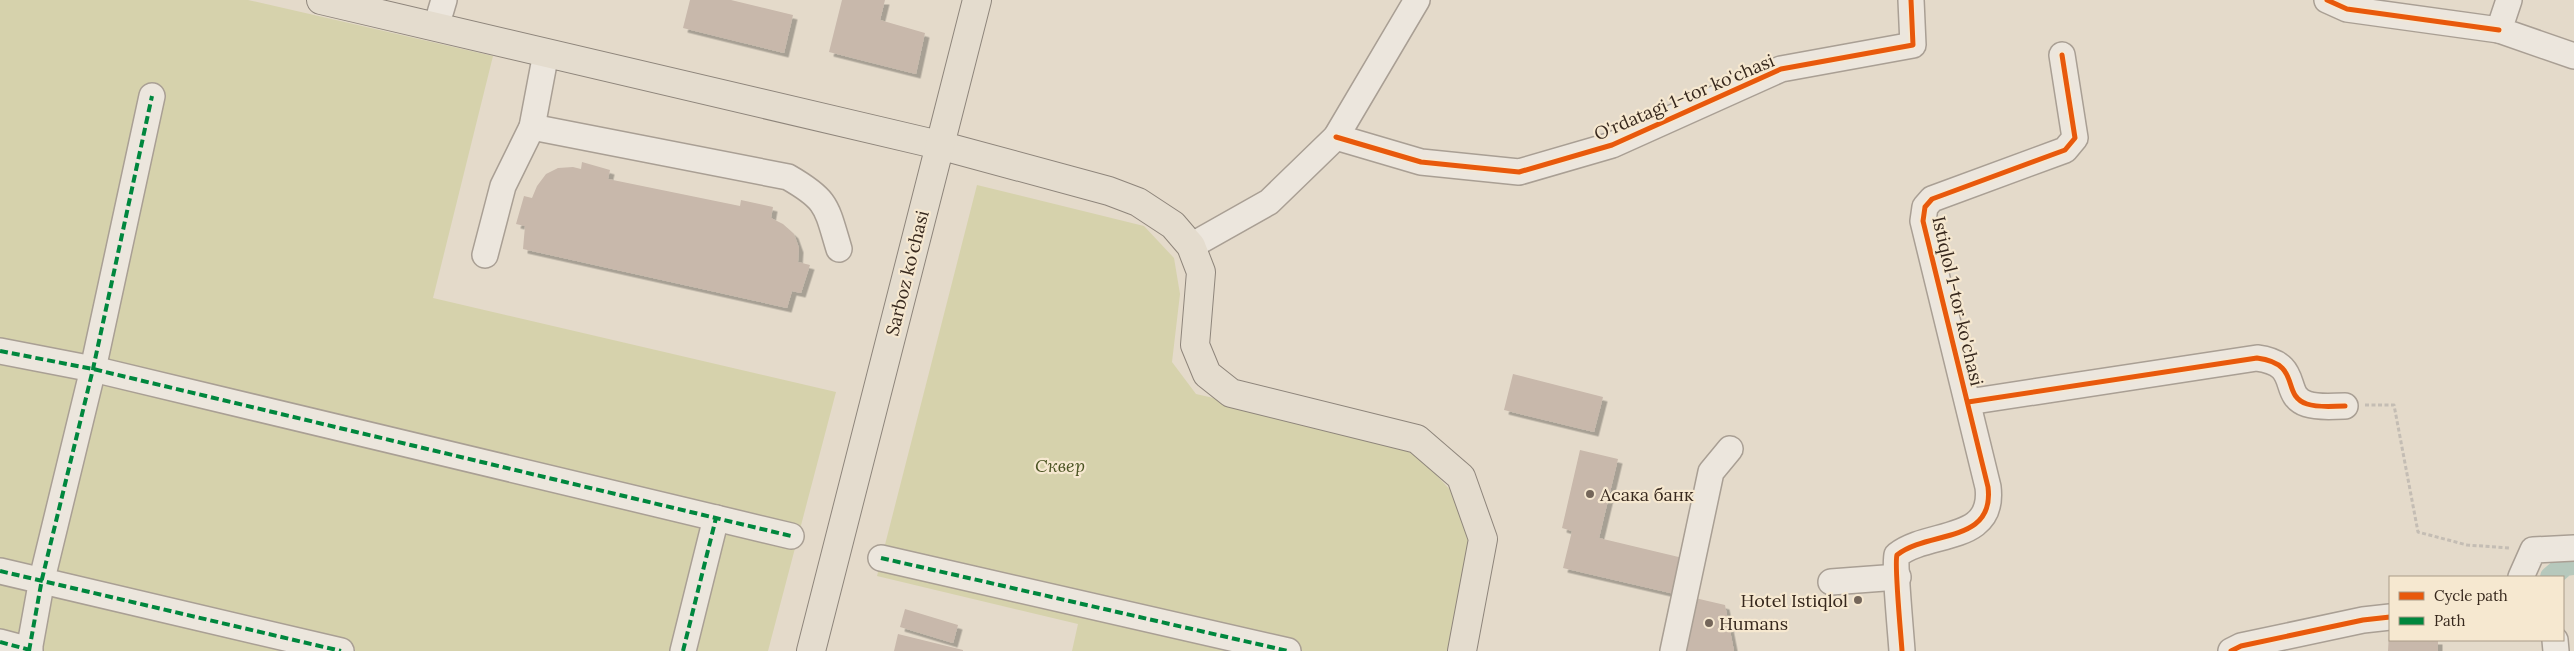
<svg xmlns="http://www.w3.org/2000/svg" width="2574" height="651" font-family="Lora,serif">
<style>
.green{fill:#d6d2ac}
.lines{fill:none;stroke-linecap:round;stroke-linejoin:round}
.canal{stroke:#b6c8bc;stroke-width:22}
.building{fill:#c8b8ab;filter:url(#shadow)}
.minor-casing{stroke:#a99f94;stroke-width:28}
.major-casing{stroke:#8e857b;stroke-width:30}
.path{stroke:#c4bdb4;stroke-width:3;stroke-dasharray:4 2.5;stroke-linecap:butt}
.minor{stroke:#ece6dd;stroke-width:25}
.major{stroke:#e4dcce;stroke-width:28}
.quiet{stroke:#00873e;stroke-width:4;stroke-dasharray:8 4;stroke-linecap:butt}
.cycleway-casing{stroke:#f6e8d0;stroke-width:8}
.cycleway{stroke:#e8590c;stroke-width:5}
.poi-dot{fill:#74665a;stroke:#f6e8d0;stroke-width:2}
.labels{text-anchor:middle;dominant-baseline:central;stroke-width:4.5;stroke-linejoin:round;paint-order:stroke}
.street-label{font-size:18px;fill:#37281d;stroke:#f6e8d0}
.park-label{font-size:18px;font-style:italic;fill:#4b5423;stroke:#f6e8d0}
.poi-label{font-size:18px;fill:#37281d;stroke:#f6e8d0;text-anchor:start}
</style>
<defs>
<filter id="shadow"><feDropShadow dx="4.5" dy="4.5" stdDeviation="0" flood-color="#0004"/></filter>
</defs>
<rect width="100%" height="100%" fill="#e4daca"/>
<g class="green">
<polygon points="0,0 248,0 493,56 433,298 836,392 768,651 0,651"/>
<polygon points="977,185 1144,226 1174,258 1180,294 1172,362 1196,394 1406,442 1465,506 1477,585 1459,651 1072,651 1078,624 877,576"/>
</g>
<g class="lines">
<polyline class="canal" points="2551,577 2565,565 2574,564"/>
</g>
<g class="building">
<polygon points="690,0 731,0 793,15 784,53 683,28"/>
<polygon points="842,0 885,0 880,20 925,33 916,74 829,52"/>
<polygon points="582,162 610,170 608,179 740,206 741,200 773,207 771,218 783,224 794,234 799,248 798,262 810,265 801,293 792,291 787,308 523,249 525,226 516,224 524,196 532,198 537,186 546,174 558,168 573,167 581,169"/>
<polygon points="1513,374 1603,397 1594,432 1504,410"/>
<polygon points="1580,450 1618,459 1599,538 1687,559 1679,595 1563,568 1572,531 1562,528"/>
<polygon points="1695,598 1725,605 1734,651 1682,651"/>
<polygon points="905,609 958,625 953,643 900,627"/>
<polygon points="2389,631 2390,640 2438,640 2438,651 2388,651"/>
<polygon points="898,634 963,650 963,651 894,651"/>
</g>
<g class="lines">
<g class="minor-casing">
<g id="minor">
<polyline points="2327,0 2347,9 2499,30"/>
<polyline points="2509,0 2499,30 2574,56"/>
<polyline points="436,27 444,0"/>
<path d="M532 127 788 177C828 200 826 206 839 249"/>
<polyline points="1336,137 1421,162 1519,172 1612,145 1781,69 1913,45 1911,0"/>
<polyline points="1191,246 1269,202 1336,137 1417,0"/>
<polyline points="485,255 503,186 532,127 546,53"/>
<polyline points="0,351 93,369 791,536"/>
<path d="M1968 402 2257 358C2303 364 2280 395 2307 404 2319 408 2333 406 2345 406"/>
<polyline points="881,558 1288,651"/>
<polyline points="0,571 341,651"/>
<polyline points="2521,577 2533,550 2574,548"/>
<polyline points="1831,582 1898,577"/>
<polyline points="2555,640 2556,651"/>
<polyline points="0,642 30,650"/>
<polyline points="29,651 42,579 93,369 152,96"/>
<polyline points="683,651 716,518"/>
<polyline points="1673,651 1711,472 1730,449"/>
<path d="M1902 651C1901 635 1894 563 1897 555 1929 530 1995 544 1988 487L1923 221 1925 207 1932 199 2065 150 2075 138 2062 55"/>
<polyline points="2231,651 2241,646 2363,620 2390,617"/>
</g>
</g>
<g class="major-casing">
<g id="major">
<polyline points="321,0 939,145 1109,191 1138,202 1173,225 1191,246 1201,272 1195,345 1207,374 1231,393 1417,439 1461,477 1483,539 1462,651"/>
<polyline points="811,651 977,0"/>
</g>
</g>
<polyline class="path" points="2365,405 2394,405 2418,532 2467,545 2510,548"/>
<use href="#minor" class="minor"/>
<use href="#major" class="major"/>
<g class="quiet">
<polyline points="0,351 93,369 791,536"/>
<polyline points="881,558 1288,651"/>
<polyline points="0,571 341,651"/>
<polyline points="0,642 30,650"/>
<polyline points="29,651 42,579 93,369 152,96"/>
<polyline points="683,651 716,518"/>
</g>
<g class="cycleway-casing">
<g id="cycleway">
<polyline points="2327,0 2347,9 2499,30"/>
<polyline points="1336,137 1421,162 1519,172 1612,145 1781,69 1913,45 1911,0"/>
<path d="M1968 402 2257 358C2303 364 2280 395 2307 404 2319 408 2333 406 2345 406"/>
<path d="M1902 651C1901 635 1894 563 1897 555 1929 530 1995 544 1988 487L1923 221 1925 207 1932 199 2065 150 2075 138 2062 55"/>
<polyline points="2231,651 2241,646 2363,620 2390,617"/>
</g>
</g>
<use href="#cycleway" class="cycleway"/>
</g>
<g class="poi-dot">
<circle cx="1590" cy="494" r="5"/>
<circle cx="1858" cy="600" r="5"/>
<circle cx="1709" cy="623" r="5"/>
</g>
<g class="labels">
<g class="street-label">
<text transform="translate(1684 97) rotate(-23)">O'rdatagi 1-tor ko'chasi</text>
<text transform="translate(907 273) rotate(-76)">Sarboz ko'chasi</text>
<text transform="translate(1958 301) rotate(77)">Istiqlol 1-tor ko'chasi</text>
</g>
<g class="park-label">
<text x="1060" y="465">Сквер</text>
</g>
<g class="poi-label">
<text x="1600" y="494">Асака банк</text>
<text x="1848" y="600" text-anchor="end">Hotel Istiqlol</text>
<text x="1719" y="623">Humans</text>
</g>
</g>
<rect x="2389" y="576" width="175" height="65" fill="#f6e8d0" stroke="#aa9b88"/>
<rect x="2399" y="592" width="25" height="8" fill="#e8590c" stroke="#aa9b88"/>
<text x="2434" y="601" font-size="15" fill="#37281d">Cycle path</text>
<rect x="2399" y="617" width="25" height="8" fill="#00873e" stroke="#aa9b88"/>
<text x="2434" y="626" font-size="15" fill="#37281d">Path</text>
</svg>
